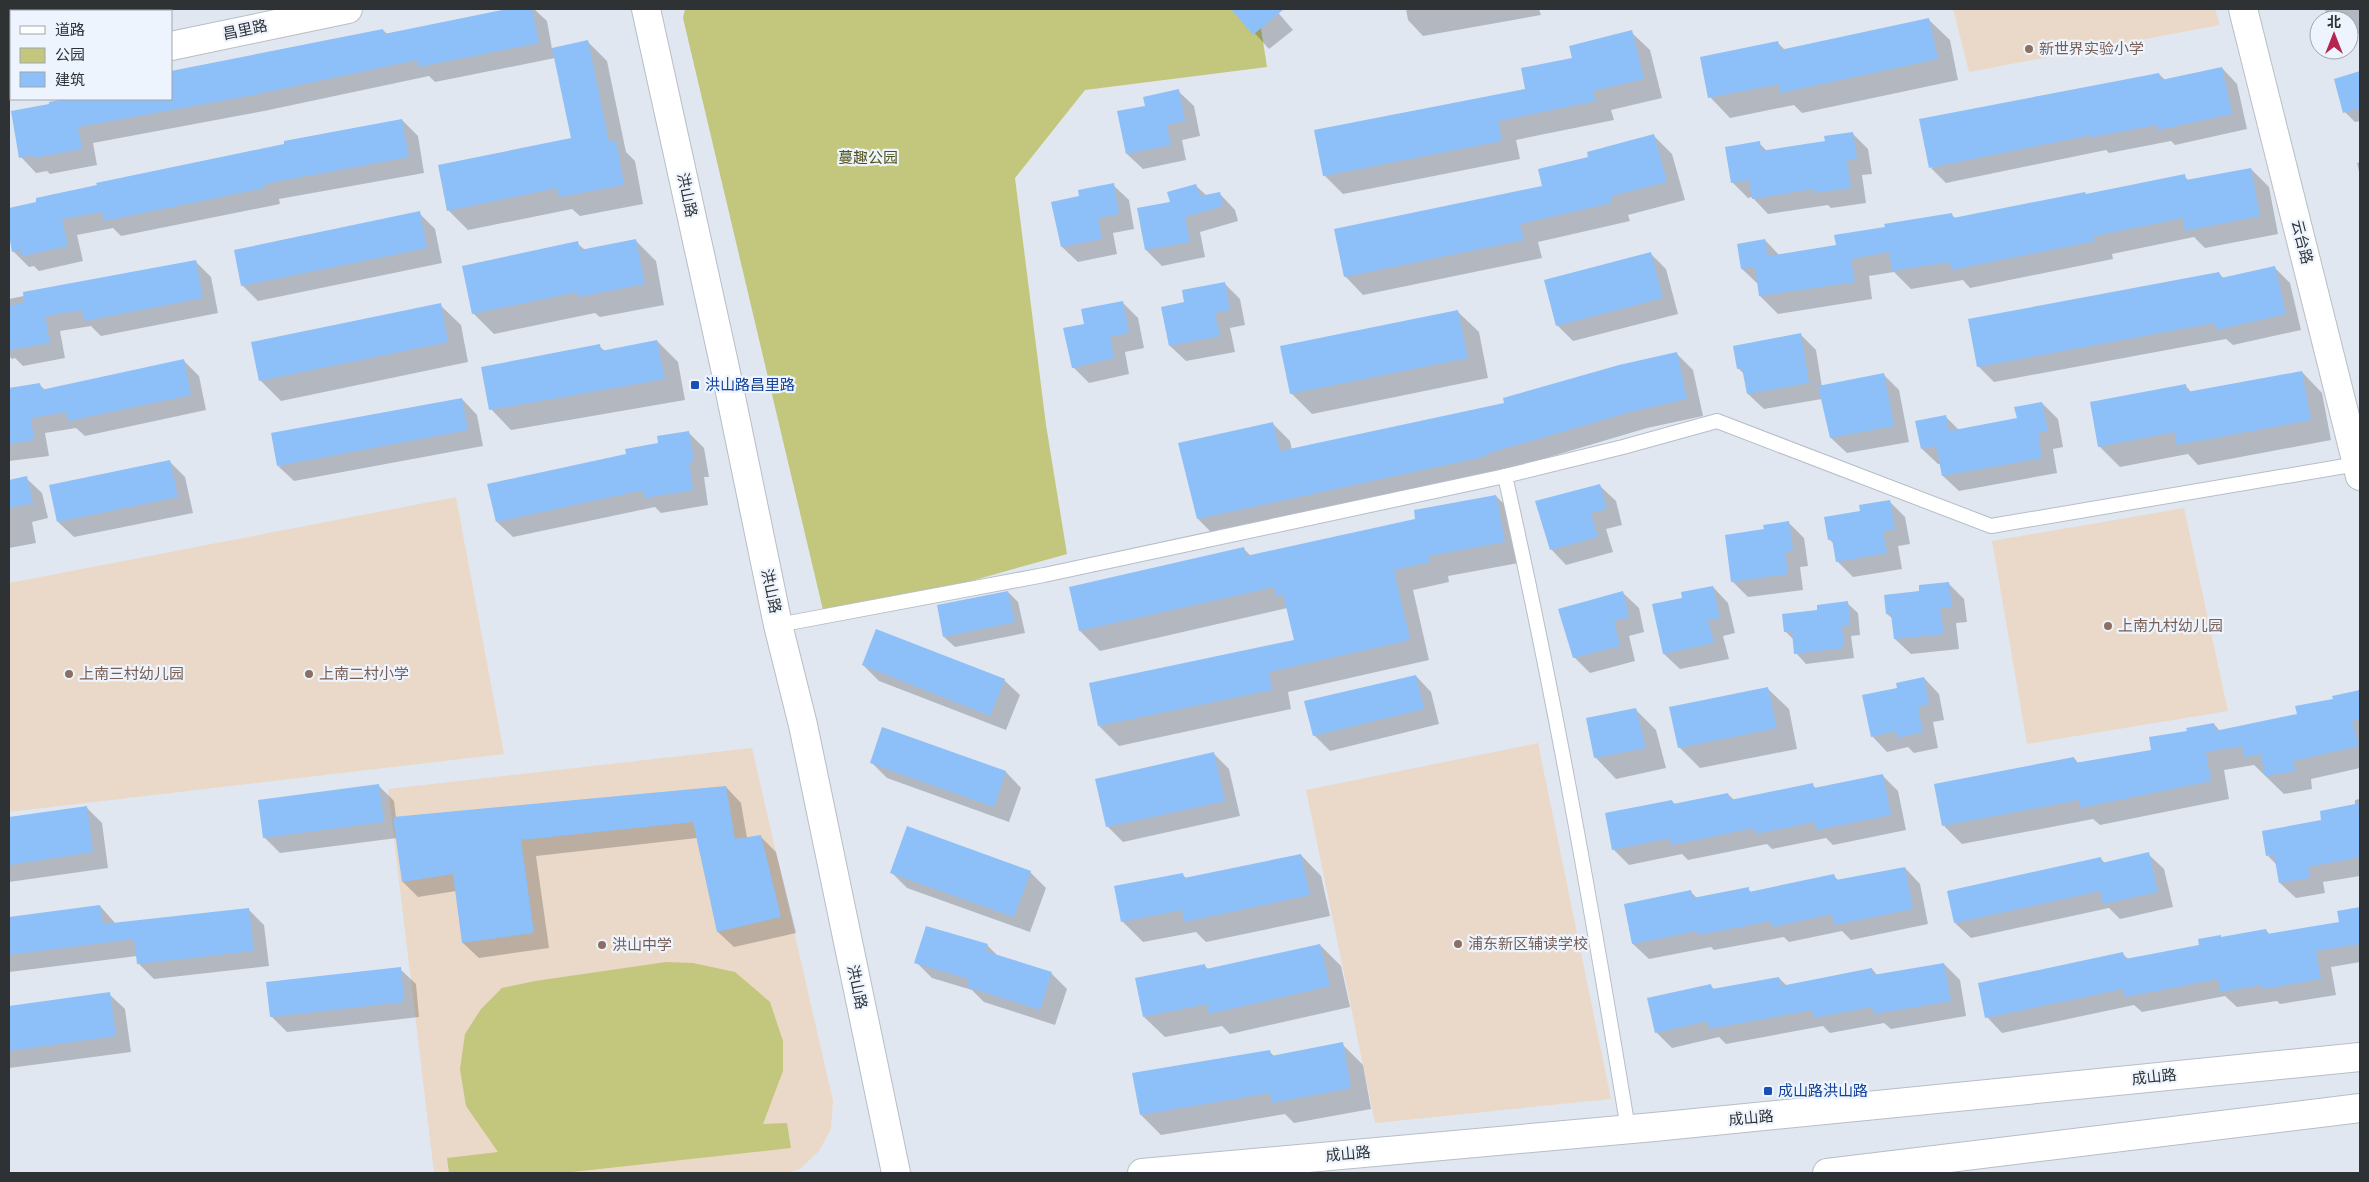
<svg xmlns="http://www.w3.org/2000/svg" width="2369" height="1182" font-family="'Fira Sans Condensed','Noto Sans SC',sans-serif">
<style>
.education{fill:#ead9c8}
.green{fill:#c3c67d}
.shadow{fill:#0003}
.building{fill:#8dbff9}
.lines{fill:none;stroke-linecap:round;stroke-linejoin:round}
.lane-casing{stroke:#b7bec6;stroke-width:16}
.street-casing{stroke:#b7bec6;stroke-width:30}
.secondary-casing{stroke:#b7bec6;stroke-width:30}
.primary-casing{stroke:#b7bec6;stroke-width:30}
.lane{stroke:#fff;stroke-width:14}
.street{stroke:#fff;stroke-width:28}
.secondary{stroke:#fff;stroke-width:28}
.primary{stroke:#fff;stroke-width:28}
.education-dot{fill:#8d6e63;stroke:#edf4fd;stroke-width:2}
.transit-dot{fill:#1a4fb4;stroke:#edf4fd;stroke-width:2}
.labels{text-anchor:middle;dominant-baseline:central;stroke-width:4.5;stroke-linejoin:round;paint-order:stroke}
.street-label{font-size:15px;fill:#2f3235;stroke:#edf4fd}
.education-label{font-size:15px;fill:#785e54;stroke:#edf4fd;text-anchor:start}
.park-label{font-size:15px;fill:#52531b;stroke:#edf4fd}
.transit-label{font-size:15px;fill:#164399;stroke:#edf4fd;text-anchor:start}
</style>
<rect width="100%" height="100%" fill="#e0e7f0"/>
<g class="education">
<polygon points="1953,9 2215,9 2220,25 1969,72"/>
<polygon points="456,497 504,754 9,812 9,583"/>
<polygon points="2184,508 2228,711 2027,744 1992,541"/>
<polygon points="1538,743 1611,1099 1375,1123 1306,790"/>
<polygon points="752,748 833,1101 831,1129 819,1151 800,1169 787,1173 434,1173 388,789"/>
</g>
<g class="green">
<polygon points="685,9 1258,9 1267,67 1085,90 1015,178 1046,425 1067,554 914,597 823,610 683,18"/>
<polygon points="666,962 693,963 735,972 770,1002 783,1041 783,1071 763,1124 787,1123 791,1148 563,1173 449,1173 447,1158 498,1152 466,1106 460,1069 465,1034 481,1009 502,988 535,981"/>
</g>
<g class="shadow">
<polygon points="9,9 75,9 70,11 11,11 11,27 9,28"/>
<polygon points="513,9 534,9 547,21 552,49 588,42 607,61 626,152 635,161 643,204 580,216 572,209 468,230 448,210 572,139 555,58 435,82 429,76 264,111 93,143 97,165 50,174 47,171 36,173 21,157 13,112 76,99 171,99 383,30 387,34"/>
<polygon points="1233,9 1275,9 1293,30 1269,49"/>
<polygon points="1406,9 1539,9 1541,15 1423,36 1408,20"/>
<polygon points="2325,9 2360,9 2360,33 2349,35 2349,20 2327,20"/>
<polygon points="1929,20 1950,40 1958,80 1802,113 1794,105 1730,118 1710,97 1778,43 1785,50"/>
<polygon points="1631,32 1650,50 1662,98 1611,110 1614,120 1516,140 1520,159 1343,194 1324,175 1527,90 1574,59"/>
<polygon points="2222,68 2237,84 2247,129 2175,145 2171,141 2109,153 2106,150 1946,183 1931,168 2159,74 2165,80"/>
<polygon points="2360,73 2360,121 2355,122 2345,112 2336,80"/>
<polygon points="1178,91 1194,106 1200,136 1182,140 1186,160 1143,169 1127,154 1146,107"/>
<polygon points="402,120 418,136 424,173 279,199 280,204 121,236 113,228 77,235 83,261 39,271 34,266 29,267 14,252 9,228 9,209"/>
<polygon points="1852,133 1868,149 1872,174 1862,175 1866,203 1831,208 1828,205 1768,214 1752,197 1748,198 1732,182 1759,143 1768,152 1826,142"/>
<polygon points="1654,136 1672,154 1685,200 1628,215 1630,221 1538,242 1542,258 1363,295 1345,276 1543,187 1590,158"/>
<polygon points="2360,162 2360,176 2357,163"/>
<polygon points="2251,169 2269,187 2278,234 2205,248 2194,237 2112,254 2113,259 1970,288 1963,280 1911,289 1894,272 1869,276 1872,299 1778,314 1760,296 1759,285 1742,269 1765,240 1779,255 1837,246 1886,228 1951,214 1956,219 2184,176 2189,181"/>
<polygon points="1113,185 1129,200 1134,229 1113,233 1117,254 1078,262 1062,247 1081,197"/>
<polygon points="1195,185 1207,196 1220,194 1235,210 1238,221 1200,232 1205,257 1162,266 1146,250 1138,209 1172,203"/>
<polygon points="419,213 435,229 442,263 258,301 242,285"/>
<polygon points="635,240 656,261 664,305 600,317 595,313 494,334 473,313 577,243 585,250"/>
<polygon points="1651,254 1666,269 1678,314 1573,341 1557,325"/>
<polygon points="195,261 211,277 218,313 101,336 91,326 60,331 65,358 23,366 15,358 12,359 9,356 9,299"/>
<polygon points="2274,267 2290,283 2301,330 2233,345 2226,339 1994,382 1978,366 2219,273 2224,279"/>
<polygon points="1224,283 1240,299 1245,325 1230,328 1235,352 1186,361 1170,346"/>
<polygon points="1122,302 1138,318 1144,348 1125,352 1129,374 1089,383 1073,367 1085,325"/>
<polygon points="440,305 461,325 468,362 281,401 260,380"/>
<polygon points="1458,312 1479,332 1488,378 1312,414 1291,393"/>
<polygon points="1800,334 1816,350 1822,387 1883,374 1899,390 1909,442 1847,453 1831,438 1822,399 1764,409 1748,394 1745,375 1738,368"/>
<polygon points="657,341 678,362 685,400 511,430 491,409 599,346 605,351"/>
<polygon points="1676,353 1693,370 1703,416 1647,428 1502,471 1215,536 1198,519 1273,424 1290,441 1292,450 1506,404"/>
<polygon points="183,360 199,376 206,410 85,436 76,428 45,433 49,456 9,461 9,390 40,385 45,390"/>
<polygon points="2302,372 2322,393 2331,440 2198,465 2188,454 2120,467 2099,446 2185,385 2192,393"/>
<polygon points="462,399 477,415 483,446 294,481 278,466"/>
<polygon points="2042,403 2058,419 2063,447 2053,449 2057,473 1959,491 1943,476 1941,464 1938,464 1922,449 1945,416 1959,430 2018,419"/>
<polygon points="689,433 704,448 709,477 704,477 708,505 661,513 655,507 650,508 513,537 497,522 628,455"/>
<polygon points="169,461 185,477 193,513 74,537 58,522"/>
<polygon points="26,478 42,493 48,518 32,522 36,543 9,548 9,482"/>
<polygon points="1600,486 1616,501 1622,525 1606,529 1613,552 1566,565 1551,549"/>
<polygon points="1496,496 1516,516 1524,562 1448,576 1449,582 1413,590 1429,660 1288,692 1291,709 1119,746 1099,726 1295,641 1287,608 1100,651 1080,631 1070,588 1244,549 1251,556 1417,520"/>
<polygon points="1890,502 1905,517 1910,544 1898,546 1902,569 1853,577 1837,561 1835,545 1829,539 1862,512"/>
<polygon points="1789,523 1804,538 1808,566 1800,567 1803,590 1748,597 1732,581 1765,530"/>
<polygon points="1948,583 1964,599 1967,622 1956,623 1959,649 1911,654 1895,639 1893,619 1887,614 1921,592"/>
<polygon points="1713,587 1728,603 1735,633 1723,636 1729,659 1680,669 1664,654 1654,605 1684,599"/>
<polygon points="1008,592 1018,602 1025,633 955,647 944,637"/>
<polygon points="1623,593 1639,608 1644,632 1629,636 1635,661 1590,673 1574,657"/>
<polygon points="1847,603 1858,613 1860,635 1851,636 1854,658 1806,664 1796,653 1794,640 1785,631 1819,611"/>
<polygon points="863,665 1004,680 1020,695 1006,730 879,681"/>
<polygon points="1416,676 1431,692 1439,724 1330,751 1314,735"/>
<polygon points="1924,678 1939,694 1944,720 1933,722 1938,748 1914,753 1908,747 1887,752 1872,736 1898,689"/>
<polygon points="1768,689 1789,709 1797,749 1700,768 1679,747"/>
<polygon points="2360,692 2360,768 2311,779 2312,789 2284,794 2254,765 2224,770 2229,799 2100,825 2093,819 1962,844 1944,826 2074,758 2079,764 2153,751 2188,732 2214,724 2220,731 2298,715 2334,700 2334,697"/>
<polygon points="1635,709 1656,730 1666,768 1616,779 1596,758 1587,719"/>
<polygon points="1213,753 1229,769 1240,816 1123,842 1107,826"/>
<polygon points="871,762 1006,772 1021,788 1009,822 887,778"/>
<polygon points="1883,776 1898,791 1906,830 1833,845 1826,838 1772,849 1767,844 1688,860 1682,854 1629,865 1613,849 1672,801 1676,805 1728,794 1734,800 1812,785 1817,789"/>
<polygon points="378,785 394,801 396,818 726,787 741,803 747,838 760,836 776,852 796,933 734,947 718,932 697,838 536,856 549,948 479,958 463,943 456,891 418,897 403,882 397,838 280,853 264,837"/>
<polygon points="2360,799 2360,876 2323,882 2325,893 2296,898 2280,883 2277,865 2268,856 2355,805 2355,800"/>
<polygon points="86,807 102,823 108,868 9,882 9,818"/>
<polygon points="2148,854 2164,869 2173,907 2120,919 2109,908 1971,938 1955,923 2100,858 2105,863"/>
<polygon points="1301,855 1321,876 1330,916 1206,942 1196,932 1143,942 1122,921 1183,875 1187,879"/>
<polygon points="1905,868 1920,884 1928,924 1851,940 1842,931 1789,942 1784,937 1714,950 1711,947 1649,959 1633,944 1691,892 1697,898 1748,889 1752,893 1834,876 1839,881"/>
<polygon points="891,872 1030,872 1046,888 1030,932 907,888"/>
<polygon points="100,906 116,924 248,909 264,925 269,966 154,979 138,963 137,956 9,972 9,918"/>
<polygon points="2360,908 2360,962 2331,967 2336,995 2280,1004 2277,1001 2237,1007 2225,996 2142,1012 2134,1005 2002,1033 1987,1017 2123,954 2129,960 2201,946 2222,938 2266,930 2270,935 2341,923 2339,912"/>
<polygon points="987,945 999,957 1051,973 1067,989 1055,1025 984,1002 972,990 932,978 916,962"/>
<polygon points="1320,945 1341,966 1350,1007 1230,1034 1222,1026 1165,1037 1144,1017 1204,965 1209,970"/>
<polygon points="1944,964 1960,980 1966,1016 1891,1029 1884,1023 1830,1033 1823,1026 1726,1044 1719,1037 1672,1048 1656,1032 1710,985 1715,990 1779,978 1787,986 1872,969 1878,976"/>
<polygon points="400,969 416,984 419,1017 287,1032 271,1016"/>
<polygon points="109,994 125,1009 131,1052 9,1068 9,1007"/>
<polygon points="1342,1044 1363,1065 1371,1109 1294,1123 1285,1114 1161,1135 1141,1115 1269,1051 1275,1057"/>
</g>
<g class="building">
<polygon points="507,9 532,9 539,43 418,67 417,60 248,96 78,127 82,149 33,158 33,155 19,158 11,111 49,104 49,102 65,99 171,99 171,71 383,29 384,34"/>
<polygon points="1231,9 1284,9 1253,35"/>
<polygon points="1929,18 1938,59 1780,93 1779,84 1708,98 1700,57 1778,41 1780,50"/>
<polygon points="1632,30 1644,79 1593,91 1596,101 1498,121 1502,141 1323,176 1314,130 1525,89 1521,68 1572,58 1569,46"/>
<polygon points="588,40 609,142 616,140 624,185 559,197 557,188 447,211 438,165 571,138 552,48"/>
<polygon points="2222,67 2232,114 2158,130 2157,125 2092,137 2091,135 1929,168 1919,119 2159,73 2161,80"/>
<polygon points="2360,71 2360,108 2343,113 2334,79"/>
<polygon points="1179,89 1185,121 1167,125 1171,145 1126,154 1117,111 1145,106 1143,97"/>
<polygon points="402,119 409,157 264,184 265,188 104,221 102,212 62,219 68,246 22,256 21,250 12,252 9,235 9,208 36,202 36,198 97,185 96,183 284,144 284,141"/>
<polygon points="1853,132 1857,158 1847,160 1851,188 1815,193 1814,189 1752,199 1749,180 1731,183 1725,147 1760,141 1761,151 1825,141 1824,136"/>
<polygon points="1654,134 1667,182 1611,196 1612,203 1520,224 1524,240 1344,277 1334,229 1542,186 1538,169 1588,157 1587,152"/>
<polygon points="2251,168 2260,216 2185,231 2183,218 2094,236 2095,241 1951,270 1950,262 1892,271 1889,252 1851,259 1855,282 1759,296 1755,267 1741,269 1737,244 1765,239 1768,256 1836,245 1834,235 1885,227 1884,224 1952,213 1953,218 2085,192 2086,194 2185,174 2186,180"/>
<polygon points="1114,183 1119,214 1098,218 1102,239 1061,247 1051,202 1079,196 1078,190"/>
<polygon points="1196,184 1200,196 1220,192 1223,206 1185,217 1190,242 1145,250 1137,208 1170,202 1167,192"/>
<polygon points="420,211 427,248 241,286 234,250"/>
<polygon points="636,239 645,284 578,297 577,292 472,314 462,266 578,241 580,250"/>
<polygon points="1651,252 1663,298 1556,326 1544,280"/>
<polygon points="196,260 203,298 84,321 82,310 45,316 50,343 9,350 9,306 24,303 23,292"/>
<polygon points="2275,266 2286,314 2216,330 2214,323 1977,367 1968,319 2219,272 2221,278"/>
<polygon points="1225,282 1230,310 1215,313 1220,336 1169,346 1161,307 1184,302 1182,290"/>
<polygon points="1123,301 1129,333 1110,337 1114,358 1072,368 1063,328 1084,324 1081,309"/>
<polygon points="441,303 448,342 259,381 251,342"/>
<polygon points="1458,310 1468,358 1290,394 1280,346"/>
<polygon points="1801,333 1809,383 1747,394 1742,368 1737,369 1733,346"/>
<polygon points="657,340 665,379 489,410 481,367 600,344 601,351"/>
<polygon points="1677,352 1687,399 1630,412 1486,454 1487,456 1197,519 1178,443 1273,422 1280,451 1504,403 1503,398 1619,365"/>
<polygon points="184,359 191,395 68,421 66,412 31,418 34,440 9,444 9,388 40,383 41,390"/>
<polygon points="2302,371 2311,420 2177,445 2174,432 2098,447 2090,402 2186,384 2187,392"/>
<polygon points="1884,373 1894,426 1830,438 1818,386"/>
<polygon points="462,398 468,430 277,466 271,433"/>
<polygon points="2042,402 2048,431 2038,433 2042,458 1942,476 1936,446 1921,449 1915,421 1946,415 1949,431 2017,418 2014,407"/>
<polygon points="689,431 694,461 689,462 693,490 644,498 643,491 634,492 496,522 487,484 626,454 625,449 658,443 657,436"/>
<polygon points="170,460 178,497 57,522 49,485"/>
<polygon points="27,476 33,503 9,508 9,480"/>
<polygon points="1600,484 1607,509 1591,513 1598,537 1550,550 1535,501"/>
<polygon points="1496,495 1505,542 1428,556 1430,562 1394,570 1410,640 1269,672 1272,690 1098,726 1089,683 1294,640 1283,594 1276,596 1274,587 1079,631 1069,587 1244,547 1246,556 1415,519 1414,510"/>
<polygon points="1890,500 1895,529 1883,531 1887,553 1836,562 1832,539 1828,540 1824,517 1860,511 1859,505"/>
<polygon points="1789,521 1793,550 1785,552 1788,574 1731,582 1725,535 1764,529 1763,525"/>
<polygon points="1949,582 1952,607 1940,608 1944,634 1894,639 1891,614 1886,614 1884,595 1919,591 1919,585"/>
<polygon points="1713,586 1720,618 1708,620 1714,643 1663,654 1652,604 1682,598 1681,592"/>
<polygon points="1008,591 1015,622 943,637 937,605"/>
<polygon points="1623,591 1629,617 1614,621 1620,646 1573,658 1558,609"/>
<polygon points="1848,601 1850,625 1842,626 1844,648 1794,654 1792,631 1784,632 1782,614 1817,610 1817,605"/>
<polygon points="876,629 1005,679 990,716 862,665"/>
<polygon points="1416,675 1424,709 1313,736 1304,701"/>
<polygon points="1924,677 1929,704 1918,707 1923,732 1897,738 1896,731 1871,737 1862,695 1897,688 1896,683"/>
<polygon points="1768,687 1777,728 1678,748 1669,707"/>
<polygon points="2360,690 2360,719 2352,721 2359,746 2293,761 2295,771 2265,776 2261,754 2244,757 2242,746 2206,752 2211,781 2080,808 2079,800 1942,826 1934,784 2074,757 2075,763 2151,750 2149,737 2187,731 2186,728 2214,723 2215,731 2297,714 2295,706 2333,699 2332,696"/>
<polygon points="1636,708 1646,748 1594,758 1586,718"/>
<polygon points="882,727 1006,771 994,807 870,763"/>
<polygon points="1214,752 1225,801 1106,827 1095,779"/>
<polygon points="1883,774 1891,815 1816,830 1815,822 1755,834 1754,828 1671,845 1670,838 1612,850 1605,813 1672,800 1673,804 1728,793 1730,800 1813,783 1814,788"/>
<polygon points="379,784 384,822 263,838 258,800"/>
<polygon points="726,786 735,839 761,835 781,917 717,932 693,822 521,840 534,933 462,943 453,874 402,882 393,817"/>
<polygon points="2360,803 2360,857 2308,867 2310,878 2279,883 2274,855 2266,856 2262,831 2321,820 2320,811"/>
<polygon points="87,806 93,852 9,865 9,817"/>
<polygon points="907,826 1031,871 1014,917 890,873"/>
<polygon points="2149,852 2158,892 2103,904 2100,891 1954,923 1947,891 2101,857 2102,863"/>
<polygon points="1301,854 1310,895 1184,922 1182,910 1121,922 1114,886 1183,873 1184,878"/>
<polygon points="1905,867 1913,909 1834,925 1832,914 1773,927 1771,921 1698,935 1697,931 1632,944 1624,904 1691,890 1693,898 1749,887 1749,892 1834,874 1836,880"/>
<polygon points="100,905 103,924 249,908 254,951 137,964 134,939 9,955 9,917"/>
<polygon points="2360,907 2360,944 2316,951 2321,979 2263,989 2262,985 2220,992 2218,979 2125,997 2123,989 1985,1018 1978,983 2123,952 2125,959 2199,945 2198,939 2221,935 2221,937 2266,929 2267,934 2339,922 2337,911"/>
<polygon points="926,926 988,944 985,951 1052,972 1040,1010 967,987 969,979 914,963"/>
<polygon points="1320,944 1330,986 1209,1014 1207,1004 1143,1017 1135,978 1205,964 1206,969"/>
<polygon points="1944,963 1951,1001 1874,1014 1872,1007 1814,1018 1812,1010 1709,1029 1708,1021 1655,1033 1647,998 1711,984 1712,989 1779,977 1781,986 1872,968 1873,975"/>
<polygon points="401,967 404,1002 270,1017 266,982"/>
<polygon points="110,992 116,1036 9,1051 9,1006"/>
<polygon points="1343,1042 1351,1088 1272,1103 1270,1093 1140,1115 1132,1073 1270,1050 1271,1056"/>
</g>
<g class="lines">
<g class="lane-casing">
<g id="lane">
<path d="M1505 476C1554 692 1592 910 1628 1129"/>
<polyline points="778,625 1044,575 1505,476 1623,447 1717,421 1991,526 2357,464"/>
</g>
</g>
<g class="street-casing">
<polyline id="street" points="646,9 725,368 778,625 803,725 896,1173"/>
</g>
<g class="secondary-casing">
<g id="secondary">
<polyline points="2243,9 2360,476"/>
<polyline points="171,46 348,9"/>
<polyline points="9,80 11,79"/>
</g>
</g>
<g class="primary-casing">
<g id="primary">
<polyline points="1142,1173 1654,1127 2360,1057"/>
<polyline points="1827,1173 2360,1108"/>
</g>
</g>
<use href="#lane" class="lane"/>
<use href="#street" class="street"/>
<use href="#secondary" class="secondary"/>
<use href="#primary" class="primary"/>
</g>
<g class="education-dot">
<circle cx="2029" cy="49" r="5"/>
<circle cx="2108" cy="626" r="5"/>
<circle cx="69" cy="674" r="5"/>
<circle cx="309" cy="674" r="5"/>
<circle cx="1458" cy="944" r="5"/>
<circle cx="602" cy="945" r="5"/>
</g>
<g class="transit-dot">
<rect x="690" y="380" width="10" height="10" rx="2.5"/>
<rect x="1763" y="1086" width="10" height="10" rx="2.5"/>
</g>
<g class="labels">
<g class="street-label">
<text transform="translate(245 30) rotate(-12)">昌里路</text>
<text transform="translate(687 195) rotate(78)">洪山路</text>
<text transform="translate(2302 242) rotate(76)">云台路</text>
<text transform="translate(771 591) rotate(78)">洪山路</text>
<text transform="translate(857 987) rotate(78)">洪山路</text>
<text transform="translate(2154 1077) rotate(-6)">成山路</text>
<text transform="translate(1751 1118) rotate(-5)">成山路</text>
<text transform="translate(1348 1154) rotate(-5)">成山路</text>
</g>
<g class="education-label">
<text x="2039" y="49">新世界实验小学</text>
<text x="2118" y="626">上南九村幼儿园</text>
<text x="79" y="674">上南三村幼儿园</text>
<text x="319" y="674">上南二村小学</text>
<text x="1468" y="944">浦东新区辅读学校</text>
<text x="612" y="945">洪山中学</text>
</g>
<g class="park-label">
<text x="868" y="158">蔓趣公园</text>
</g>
<g class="transit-label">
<text x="705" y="385">洪山路昌里路</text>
<text x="1778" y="1091">成山路洪山路</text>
</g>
</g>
<rect width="2369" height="1182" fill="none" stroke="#2f3235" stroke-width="20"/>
<rect x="10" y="10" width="162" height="90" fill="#edf4fd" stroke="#a1a6ad"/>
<rect x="20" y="26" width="25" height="8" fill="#ffffff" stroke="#a1a6ad"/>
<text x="55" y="35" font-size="15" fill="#2f3235">道路</text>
<rect x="20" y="48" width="25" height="15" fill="#c3c67d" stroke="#a1a6ad"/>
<text x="55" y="60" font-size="15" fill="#2f3235">公园</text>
<rect x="20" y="72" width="25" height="15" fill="#8dbff9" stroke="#a1a6ad"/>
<text x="55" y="85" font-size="15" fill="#2f3235">建筑</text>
<g transform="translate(2334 35)"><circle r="24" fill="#edf4fd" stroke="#a1a6ad"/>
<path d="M0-4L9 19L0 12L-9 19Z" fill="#b52550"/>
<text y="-8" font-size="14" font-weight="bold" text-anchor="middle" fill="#2f3235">北</text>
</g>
</svg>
